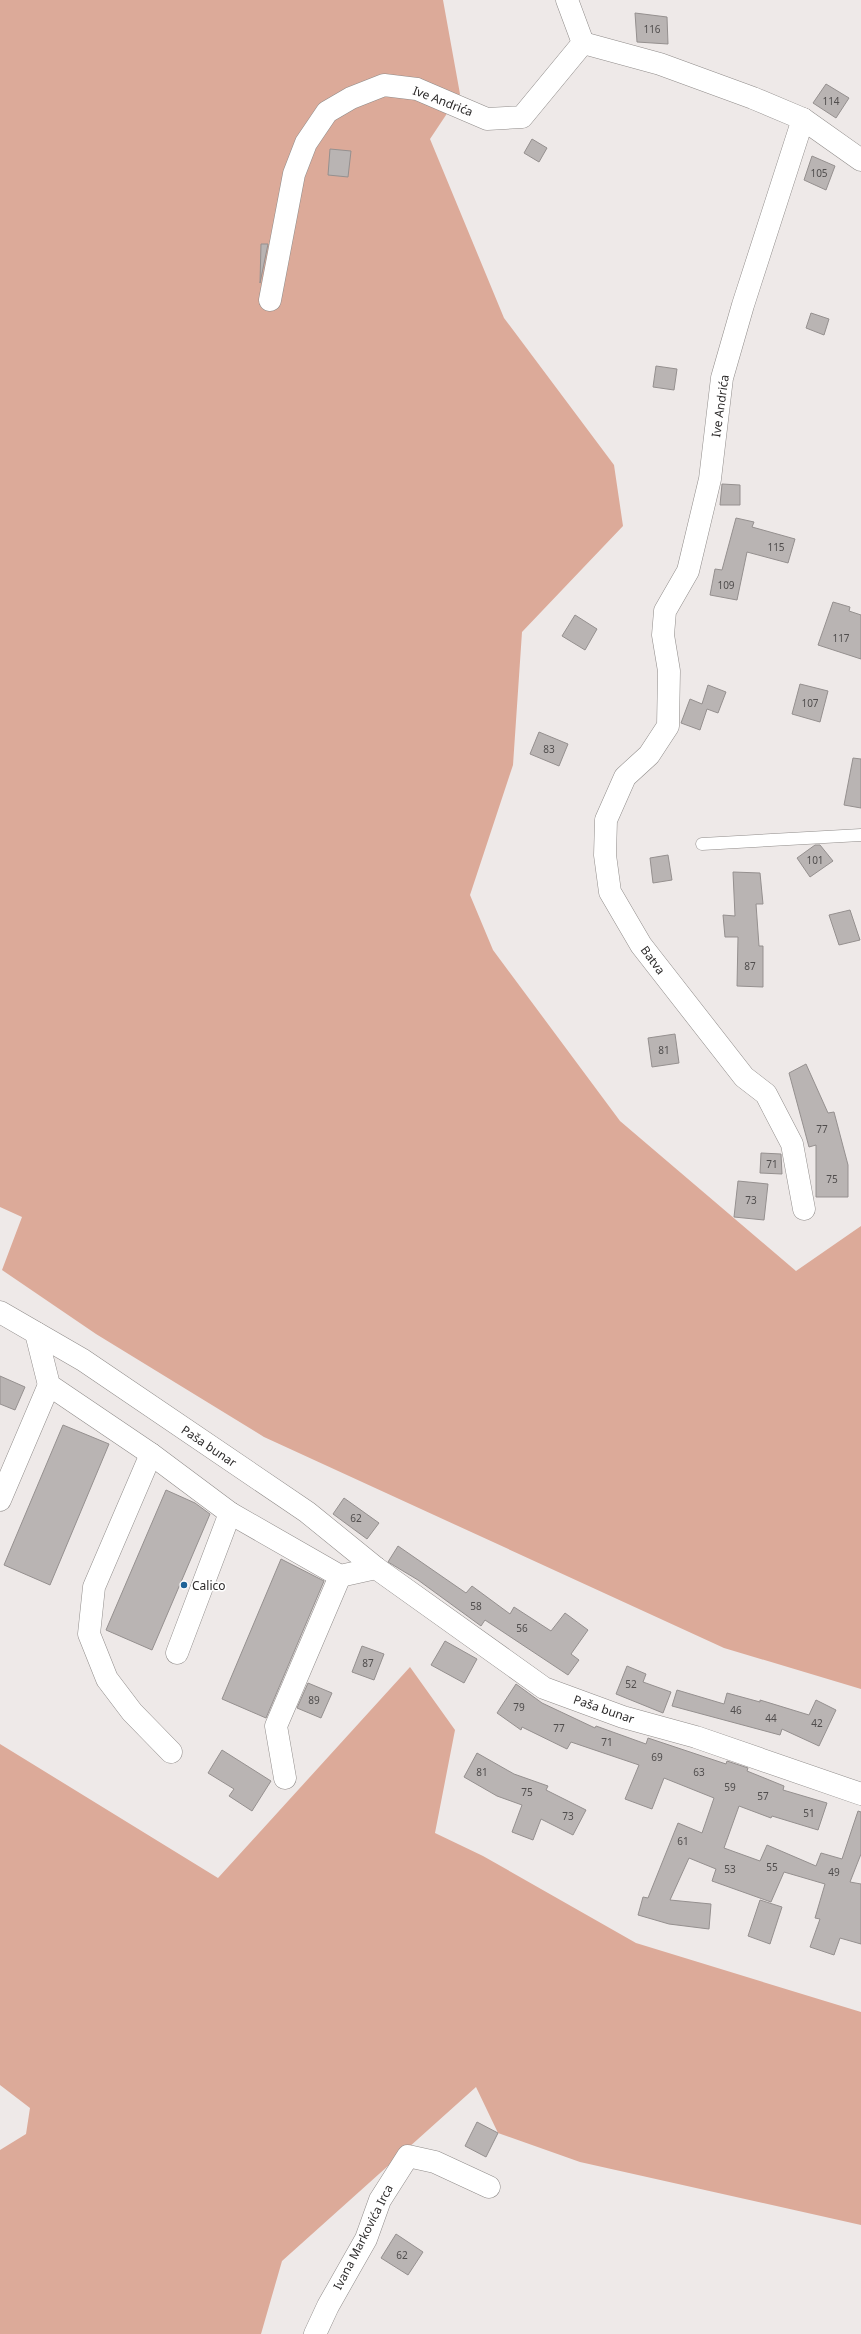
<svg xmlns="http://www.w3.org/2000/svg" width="861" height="2334" font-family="'Noto Sans',sans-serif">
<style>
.green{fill:#dcaa99}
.building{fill:#b9b4b3;stroke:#95908f}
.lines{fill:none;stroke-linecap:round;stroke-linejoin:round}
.lane-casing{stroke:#908c8a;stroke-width:13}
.street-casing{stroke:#908c8a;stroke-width:23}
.lane{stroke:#fff;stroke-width:12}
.street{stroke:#fff;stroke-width:22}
.poi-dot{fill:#1e6398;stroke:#fff;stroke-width:1.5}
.labels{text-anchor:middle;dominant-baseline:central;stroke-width:3;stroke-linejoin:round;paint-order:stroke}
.number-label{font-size:10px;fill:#504d4d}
.street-label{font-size:12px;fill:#2d2b2b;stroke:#fff}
.poi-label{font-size:12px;fill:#2d2b2b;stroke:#fff;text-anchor:start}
</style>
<rect width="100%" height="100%" fill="#eee9e8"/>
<g class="green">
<polygon points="0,0 443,0 460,94 430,139 504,318 614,465 623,526 522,632 513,765 470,895 493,950 620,1121 796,1271 861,1226 861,1689 724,1648 264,1437 96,1334 2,1270 22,1217 0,1207"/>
<polygon points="410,1667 455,1730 435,1833 483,1856 636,1943 861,2012 861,2225 580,2162 498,2133 476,2087 282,2261 261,2334 0,2334 0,2150 26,2134 30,2108 0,2085 0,1744 218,1878"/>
</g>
<g class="building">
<polygon points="635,13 667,17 668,44 637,42"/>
<polygon points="826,84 849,98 836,118 813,103"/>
<polygon points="532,139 547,148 539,162 524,153"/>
<polygon points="330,149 351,151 348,177 328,175"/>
<polygon points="812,156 835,166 826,190 804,180"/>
<polygon points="261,244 268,244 260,283"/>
<polygon points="811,313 829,319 824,335 806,328"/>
<polygon points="656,366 677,369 674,390 653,387"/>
<polygon points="722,484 740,485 740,505 720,505"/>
<polygon points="736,518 754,522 752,527 795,539 788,563 747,552 737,600 710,595 715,569 722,570"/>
<polygon points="833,602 850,607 849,611 861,615 861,659 818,645"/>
<polygon points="575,615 597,629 585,650 562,636"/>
<polygon points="800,684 828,691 820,722 792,714"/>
<polygon points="708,685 726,692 718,713 707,709 700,730 681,723 690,699 702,704"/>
<polygon points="539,732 568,744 559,766 530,754"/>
<polygon points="853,758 861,759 861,808 844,805"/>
<polygon points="815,845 820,845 833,861 810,877 797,858"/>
<polygon points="668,855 672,880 653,883 650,858"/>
<polygon points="733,872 760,873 763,904 756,904 759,946 763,946 763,987 737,986 738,937 725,937 723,915 735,916"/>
<polygon points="850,910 860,940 839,945 829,915"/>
<polygon points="675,1034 679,1063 652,1067 648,1038"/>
<polygon points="806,1064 828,1113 834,1112 848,1165 848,1197 816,1197 816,1145 809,1147 789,1073"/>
<polygon points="761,1153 781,1154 782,1174 760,1173"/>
<polygon points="738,1181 768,1184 764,1220 734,1217"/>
<polygon points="0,1376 25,1387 15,1410 0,1404"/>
<polygon points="63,1425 109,1444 50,1585 4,1565"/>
<polygon points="166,1490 195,1503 210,1514 152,1650 106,1630"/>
<polygon points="344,1498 379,1523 367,1539 333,1514"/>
<polygon points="398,1546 466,1593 472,1586 510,1614 514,1607 551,1631 565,1613 588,1630 571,1654 579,1660 568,1675 485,1620 481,1626 418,1580 388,1562"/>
<polygon points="281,1559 324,1581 266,1718 222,1699"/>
<polygon points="445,1641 477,1659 464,1683 431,1665"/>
<polygon points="362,1646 384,1654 374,1680 352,1672"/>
<polygon points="627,1666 646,1674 643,1682 671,1692 663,1713 616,1694"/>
<polygon points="308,1683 332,1693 321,1718 297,1708"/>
<polygon points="516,1684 542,1703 595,1728 596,1726 646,1744 648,1738 726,1764 727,1761 748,1768 747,1771 784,1786 783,1790 827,1803 818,1830 772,1816 771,1818 739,1806 724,1848 760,1861 767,1845 816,1866 821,1853 842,1859 858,1811 861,1812 861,1854 850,1882 861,1884 861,1944 840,1938 834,1955 810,1947 820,1919 815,1918 825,1884 784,1872 771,1902 712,1881 716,1869 689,1858 670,1900 711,1904 709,1929 669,1924 638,1915 643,1897 648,1898 678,1823 702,1833 714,1798 664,1778 652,1809 625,1799 639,1765 571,1742 567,1749 522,1727 521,1730 497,1713"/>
<polygon points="677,1690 724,1704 727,1693 760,1702 760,1700 809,1715 816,1700 836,1710 819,1746 782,1729 780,1735 672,1706"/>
<polygon points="222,1750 271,1781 252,1811 229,1796 234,1789 208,1773"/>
<polygon points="477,1753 514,1774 548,1786 546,1790 586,1810 573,1835 541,1819 533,1840 512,1832 522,1805 497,1796 464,1777"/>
<polygon points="760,1900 782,1907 770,1944 748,1936"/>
<polygon points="477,2122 498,2133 486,2157 465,2146"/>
<polygon points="396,2234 423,2252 408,2275 381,2258"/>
</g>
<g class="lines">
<g class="lane-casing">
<polyline id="lane" points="702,844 861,835"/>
</g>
<g class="street-casing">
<g id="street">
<polyline points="567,0 583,43"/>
<polyline points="583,43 660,64 753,98 803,119 861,160"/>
<polyline points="803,119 743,305 722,378 710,479 688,571 665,611 663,635 669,671 668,726 649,755 625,777 606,820 605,855 610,892 641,945 744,1077 766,1094 792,1144 804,1209"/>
<polyline points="270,300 294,174 306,143 327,112 351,98 384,85 417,89 487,119 522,117 583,43"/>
<polyline points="0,1312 83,1360 307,1512 376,1568 544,1688 623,1717 696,1737 861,1794"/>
<polyline points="36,1333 49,1385 151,1454 230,1513 340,1576 376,1568"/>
<polyline points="151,1454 94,1587 89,1634 107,1679 132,1712 171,1752"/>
<polyline points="0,1500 49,1385"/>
<polyline points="177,1653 230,1513"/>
<polyline points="285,1778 276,1726 340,1576"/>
<polyline points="315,2334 328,2306 366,2239 380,2200 408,2156 435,2162 489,2187"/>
</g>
</g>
<use href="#lane" class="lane"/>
<use href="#street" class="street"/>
</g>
<circle class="poi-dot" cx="184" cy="1585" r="4"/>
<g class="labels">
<g class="number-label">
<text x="652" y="29">116</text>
<text x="831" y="101">114</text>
<text x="819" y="173">105</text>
<text x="776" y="547">115</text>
<text x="726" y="585">109</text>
<text x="841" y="638">117</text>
<text x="810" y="703">107</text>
<text x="549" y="749">83</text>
<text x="815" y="860">101</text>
<text x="750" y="966">87</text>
<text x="664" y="1050">81</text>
<text x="822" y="1129">77</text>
<text x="772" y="1164">71</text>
<text x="832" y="1179">75</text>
<text x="751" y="1200">73</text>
<text x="356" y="1518">62</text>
<text x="476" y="1606">58</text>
<text x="522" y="1628">56</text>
<text x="368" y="1663">87</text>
<text x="631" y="1684">52</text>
<text x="314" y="1700">89</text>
<text x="519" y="1707">79</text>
<text x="736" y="1710">46</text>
<text x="771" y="1718">44</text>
<text x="817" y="1723">42</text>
<text x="559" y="1728">77</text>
<text x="607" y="1742">71</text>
<text x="657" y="1757">69</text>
<text x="482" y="1772">81</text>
<text x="699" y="1772">63</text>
<text x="730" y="1787">59</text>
<text x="527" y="1792">75</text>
<text x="763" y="1796">57</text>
<text x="809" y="1813">51</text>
<text x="568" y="1816">73</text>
<text x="683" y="1841">61</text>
<text x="772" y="1867">55</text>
<text x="730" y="1869">53</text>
<text x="834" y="1872">49</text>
<text x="402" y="2255">62</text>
</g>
<g class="street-label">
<text transform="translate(443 101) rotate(21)">Ive Andrića</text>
<text transform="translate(720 406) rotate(-82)">Ive Andrića</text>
<text transform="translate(653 960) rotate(54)">Batva</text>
<text transform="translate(209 1446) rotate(34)">Paša bunar</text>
<text transform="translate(604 1709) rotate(19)">Paša bunar</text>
<text transform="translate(363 2237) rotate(-63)">Ivana Markovića Irca</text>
</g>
<g class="poi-label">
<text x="192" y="1585">Calico</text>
</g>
</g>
</svg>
